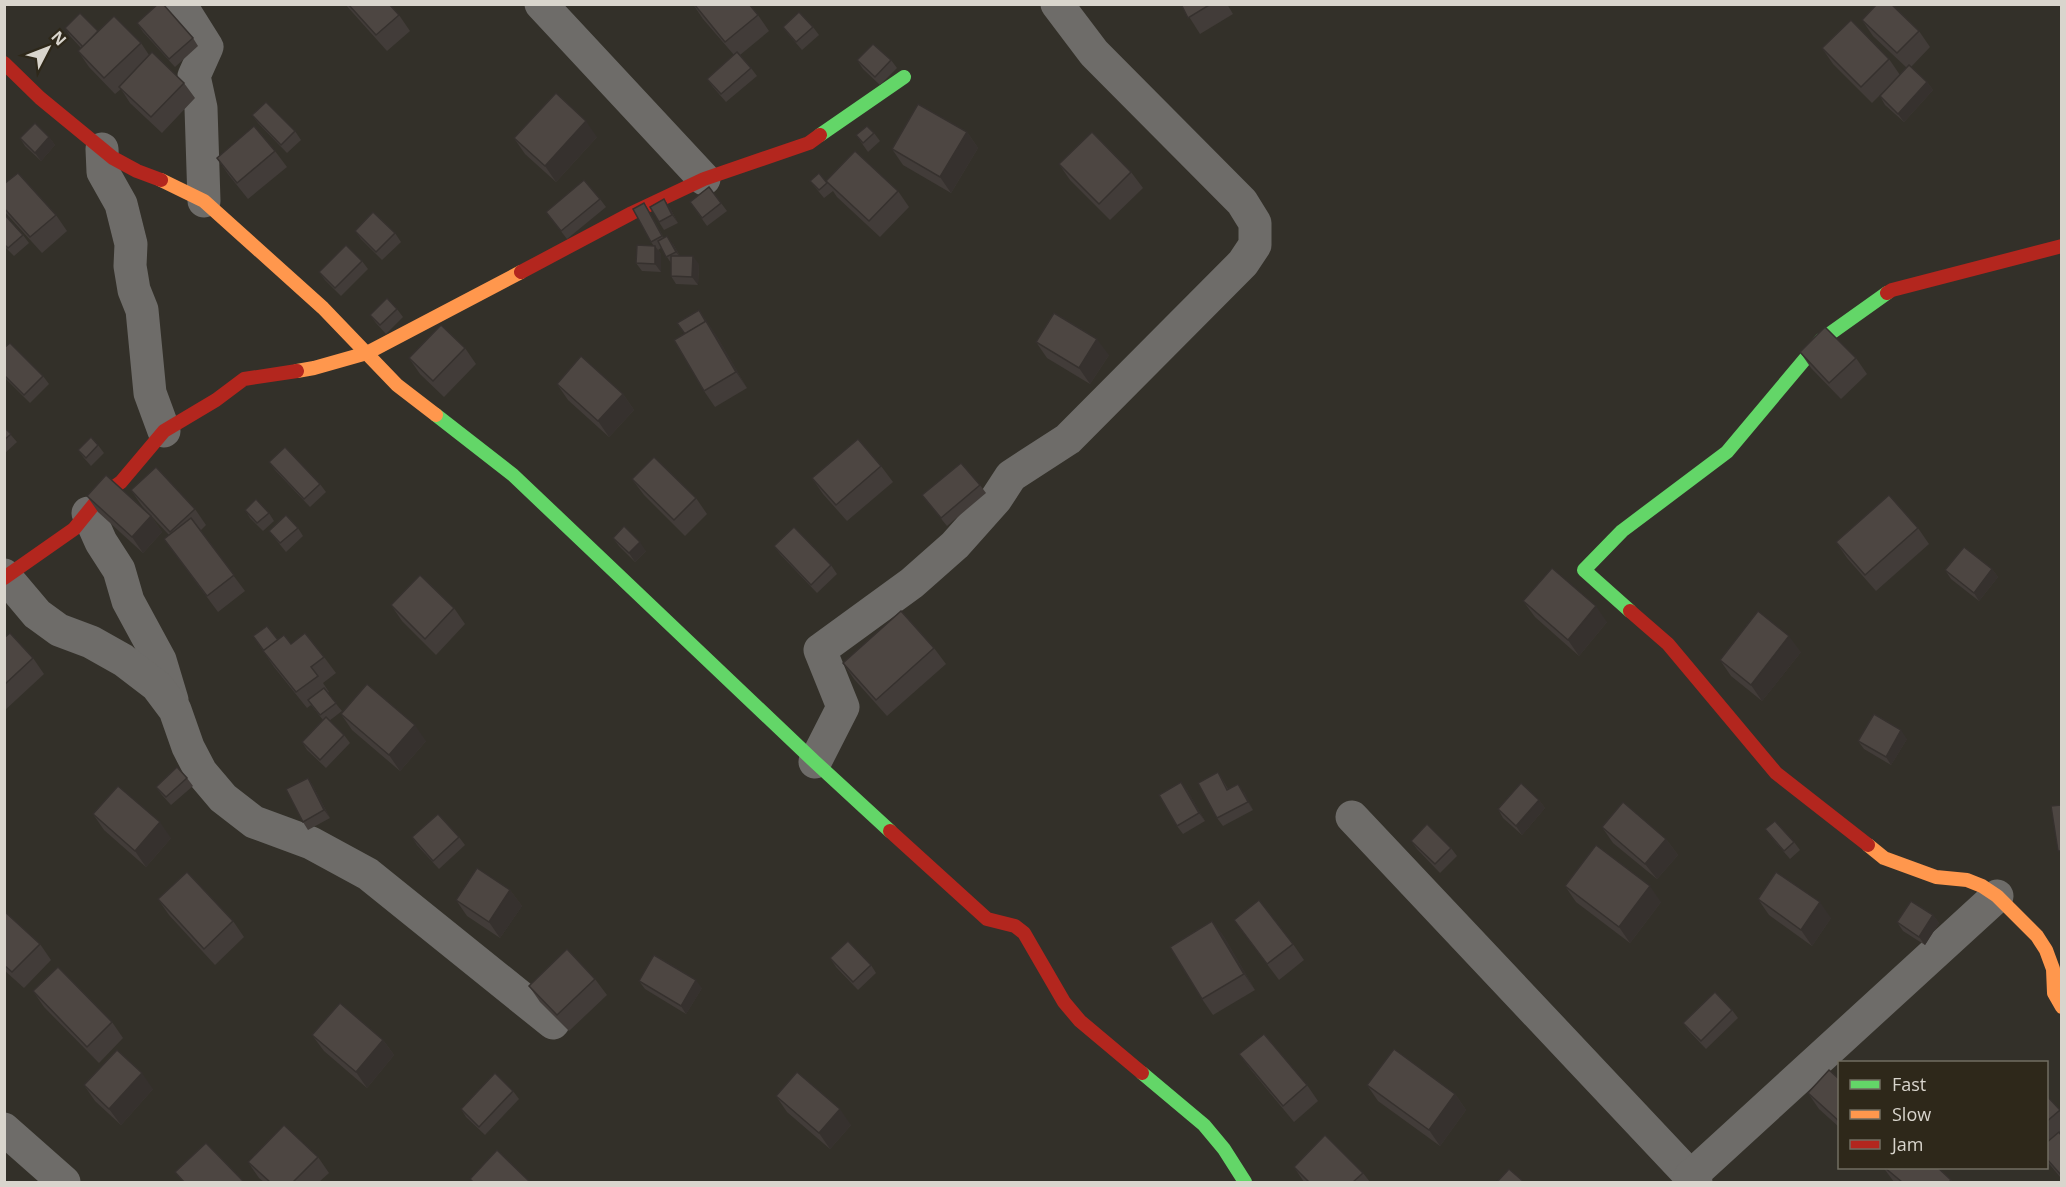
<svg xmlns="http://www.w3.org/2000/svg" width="2066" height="1187" font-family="'Open Sans',sans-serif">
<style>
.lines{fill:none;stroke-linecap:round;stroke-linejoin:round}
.street{stroke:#6e6c69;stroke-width:33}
.fast{stroke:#63d668;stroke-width:14}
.slow{stroke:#ff974d;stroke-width:14}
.jam{stroke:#b3261e;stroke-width:14}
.wall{fill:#423c39}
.shaded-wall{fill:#36312e}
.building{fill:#4d4642;stroke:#36312e;stroke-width:1.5}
</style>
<rect width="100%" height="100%" fill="#333029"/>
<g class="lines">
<g class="street">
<polyline points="180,4 207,47 194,76 201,108 204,201"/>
<polyline points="541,4 704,179"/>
<polyline points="102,149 103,172 121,204 131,244 130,266 134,290 142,310 150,393 164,431"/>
<polyline points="88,513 101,542 119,570 128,601 160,660 172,700"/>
<polyline points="4,575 37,614 59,630 91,642 123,660 157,686 175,710 188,747 201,772 223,798 254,822 311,843 368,874 553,1023"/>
<polyline points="815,762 843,707 820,650 912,583 955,545 996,499 1011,476 1068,439 1243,263 1255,245 1255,223 1242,202 1094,53 1057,4"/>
<polyline points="1352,817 1696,1182"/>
<polyline points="4,1129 64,1182"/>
<polyline points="1690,1177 1997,896"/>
</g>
<g class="fast">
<polyline points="820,135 904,77"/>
<polyline points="436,415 513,475 815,762 890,831"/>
<polyline points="1630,611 1584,570 1622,531 1727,452 1821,340 1887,293"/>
<polyline points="1142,1073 1204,1125 1224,1149 1245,1182"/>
</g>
<g class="slow">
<polyline points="161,180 204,201 323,308 397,385 436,415"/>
<polyline points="297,371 314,368 367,353 521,272"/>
<polyline points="1868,845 1884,858 1936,877 1967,880 1982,886 1997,896 2037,936 2046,950 2053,969 2054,993 2062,1007"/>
</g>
<g class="jam">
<polyline points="4,63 40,98 113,158 137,171 161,180"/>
<polyline points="521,272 632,213 704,179 809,143 820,135"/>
<polyline points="1887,293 1892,290 2062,246"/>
<polyline points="4,578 74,529 100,497 121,482 164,431 216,400 244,379 297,371"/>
<polyline points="1630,611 1668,644 1776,773 1868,845"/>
<polyline points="890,831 987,919 1015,926 1024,933 1064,1002 1080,1021 1142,1073"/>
</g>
</g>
<g class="wall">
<polygon points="345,4 389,4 399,15 410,31 387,51"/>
<polygon points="693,4 758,15 769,31 740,55 751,68 757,76 726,102 713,87 707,79 734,55 703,19"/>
<polygon points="1181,4 1227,4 1233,14 1200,34"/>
<polygon points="1862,20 1919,31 1930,47 1911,67 1927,82 1933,90 1904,122 1885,105 1880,96 1896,79 1872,103 1833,64 1822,48 1889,59 1900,75 1907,68 1873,36"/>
<polygon points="137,23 193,38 198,46 175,67 143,32"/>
<polygon points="783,27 813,27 819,35 802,50 789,35"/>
<polygon points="65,28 98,32 141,43 149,55 184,83 195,98 162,133 130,103 121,89 115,94 89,67 78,51 81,48 70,36"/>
<polygon points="857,60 891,60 897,68 880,85 863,69"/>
<polygon points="252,115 295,131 301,140 287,153 258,123"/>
<polygon points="967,132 978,148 951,193 903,165 892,149"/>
<polygon points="874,133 880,141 868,152 856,135"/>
<polygon points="49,137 55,145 41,161 25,146 20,138"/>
<polygon points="597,137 556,182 525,154 514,138"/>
<polygon points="275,151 287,167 248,199 228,174 217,158"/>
<polygon points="1059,164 1131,172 1143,188 1110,220 1070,180"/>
<polygon points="810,181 826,181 898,191 909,207 880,237 837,197 833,191 824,198"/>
<polygon points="4,184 56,215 67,231 42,253 4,211"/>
<polygon points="600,199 606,207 567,239 546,212"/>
<polygon points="664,199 670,208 678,223 664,230 659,222"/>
<polygon points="690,202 721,203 727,211 707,226"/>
<polygon points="644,203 649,211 664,238 673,244 680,256 699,264 698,285 676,284 671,276 671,263 661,248 658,250 661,254 661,272 642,271 636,263 654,246 651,242"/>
<polygon points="4,214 23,235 29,243 14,256 4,246"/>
<polygon points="355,231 395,233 401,242 382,260 361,239"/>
<polygon points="362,261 368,269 341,296 325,280 319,272"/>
<polygon points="397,309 403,317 386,334 376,323 370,315"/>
<polygon points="699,310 717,337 747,388 715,407 704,391 685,334"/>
<polygon points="1036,342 1109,355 1090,384 1047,358"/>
<polygon points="4,348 43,376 49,384 30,403 4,377"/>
<polygon points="465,348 476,364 444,397 420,374 409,358"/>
<polygon points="1800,352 1856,358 1867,374 1841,399 1811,368"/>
<polygon points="557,384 623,394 634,410 609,437 568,400"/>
<polygon points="4,427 17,442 4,454"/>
<polygon points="98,445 104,453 91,466 84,458 78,450"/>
<polygon points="269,462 320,484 326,492 310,507 275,470"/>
<polygon points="881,466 893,482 847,521 823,494 812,478"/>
<polygon points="632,479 696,498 707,514 685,536 644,495"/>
<polygon points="980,485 986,493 947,526 922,495"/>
<polygon points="131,490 195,509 206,525 200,531 245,591 218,612 164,539 169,535 142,506"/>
<polygon points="87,496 151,516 162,532 143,553 98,512"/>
<polygon points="245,510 269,513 274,521 263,531 250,518"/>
<polygon points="298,528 303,536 286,552 269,531"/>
<polygon points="1918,528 1929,544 1876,591 1847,558 1836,542"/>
<polygon points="613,538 646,551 635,562 619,546"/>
<polygon points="774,546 831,565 837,574 817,593 780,554"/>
<polygon points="1992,569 1998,577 1979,601 1951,579 1945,570"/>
<polygon points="1523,601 1607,622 1579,656 1535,617"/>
<polygon points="391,605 454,608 465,624 436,655 402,621"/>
<polygon points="253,636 278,640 291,644 324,657 336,673 323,683 329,692 327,693 342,711 329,721 344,735 350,743 326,768 307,750 302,742 323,720 311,705 307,708 274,667"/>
<polygon points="4,638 33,658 44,674 4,711"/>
<polygon points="934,648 946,664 887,716 854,679 843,663"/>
<polygon points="1801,652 1762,701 1731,676 1720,660"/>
<polygon points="341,714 426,741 400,771 352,730"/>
<polygon points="1907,739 1891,765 1864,749 1858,741"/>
<polygon points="1218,772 1228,789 1244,792 1253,810 1223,826 1217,818"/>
<polygon points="187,778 193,786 171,805 162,795 156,787"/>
<polygon points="308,778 313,786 330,818 308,830 303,822"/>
<polygon points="1187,790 1205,821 1183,834 1177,826"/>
<polygon points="1539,800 1545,808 1522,835 1503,818 1498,809"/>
<polygon points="93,814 171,838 146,867 104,830"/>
<polygon points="1602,827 1666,839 1678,855 1657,879 1613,843"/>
<polygon points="1765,829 1794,842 1800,850 1790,859 1771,837"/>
<polygon points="412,837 459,837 465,845 439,869 417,845"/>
<polygon points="1411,841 1451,848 1457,856 1440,873 1417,849"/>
<polygon points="1565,886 1661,902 1630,943 1576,902"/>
<polygon points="510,890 522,906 500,938 467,916 456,900"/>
<polygon points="158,899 233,921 244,937 215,965 169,915"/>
<polygon points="1758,899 1831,918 1812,946 1769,915"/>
<polygon points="4,911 40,944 51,960 24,988 4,970"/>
<polygon points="1933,915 1939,923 1925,945 1903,931 1897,922"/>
<polygon points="1234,920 1293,944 1304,960 1279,980"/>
<polygon points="1212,921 1224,937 1255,990 1213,1015 1202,999"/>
<polygon points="830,958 871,965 876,973 858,990 836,967"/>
<polygon points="595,979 607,995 569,1031 540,1002 529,986"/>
<polygon points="639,981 702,988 686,1014 645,989"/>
<polygon points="33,991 112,1022 123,1038 99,1063 44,1007"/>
<polygon points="1732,1010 1738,1018 1706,1049 1689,1031 1683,1023"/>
<polygon points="312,1035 383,1040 394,1055 367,1088 324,1051"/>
<polygon points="1239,1054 1307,1085 1318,1101 1294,1122 1251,1070"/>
<polygon points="1839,1079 1839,1127 1819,1109 1808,1093"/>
<polygon points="84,1085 153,1089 121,1125 95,1101"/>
<polygon points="1367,1085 1455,1094 1466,1110 1440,1146 1378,1101"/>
<polygon points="513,1091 519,1099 485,1135 466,1117 461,1109"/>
<polygon points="2046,1095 2061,1113 2061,1178 2046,1160"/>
<polygon points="776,1096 851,1125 830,1149 787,1112"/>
<polygon points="318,1157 329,1173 319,1182 264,1182 259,1178 248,1162"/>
<polygon points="1294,1167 1363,1173 1370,1182 1304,1182"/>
<polygon points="1883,1167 1937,1167 1953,1182 1894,1182"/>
</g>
<g class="shaded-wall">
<polygon points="1927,82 1933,90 1904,122 1898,114"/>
<polygon points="586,121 597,137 556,182 545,166"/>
<polygon points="967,132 978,148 951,193 940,177"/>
<polygon points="49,137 55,145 41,161 35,153"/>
<polygon points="664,199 670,208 678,223 672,215"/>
<polygon points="644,203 649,211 667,244 662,236"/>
<polygon points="667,236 673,244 682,260 676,252"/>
<polygon points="655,246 661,254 661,272 655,264"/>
<polygon points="693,256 699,264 698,285 692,277"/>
<polygon points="699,310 717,337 747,388 736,372"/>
<polygon points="1097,339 1109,355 1090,384 1079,368"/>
<polygon points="623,394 634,410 609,437 598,421"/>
<polygon points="151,516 162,532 143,553 132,537"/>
<polygon points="640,542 646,551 635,562 629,553"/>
<polygon points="1992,569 1998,577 1979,601 1974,593"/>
<polygon points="1596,606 1607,622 1579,656 1568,640"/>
<polygon points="1789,636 1801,652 1762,701 1751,685"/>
<polygon points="415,725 426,741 400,771 389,755"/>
<polygon points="1901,730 1907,739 1891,765 1886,757"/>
<polygon points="308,778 313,786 330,818 324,810"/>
<polygon points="1181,782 1187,790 1205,821 1199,813"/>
<polygon points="1238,784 1244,792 1253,810 1248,802"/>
<polygon points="1539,800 1545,808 1522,835 1516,826"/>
<polygon points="160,822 171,838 146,867 135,851"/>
<polygon points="1666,839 1678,855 1657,879 1645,864"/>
<polygon points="1650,886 1661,902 1630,943 1619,927"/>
<polygon points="510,890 522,906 500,938 489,922"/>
<polygon points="1820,902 1831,918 1812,946 1801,930"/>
<polygon points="1933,915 1939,923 1925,945 1919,937"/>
<polygon points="1212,921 1224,937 1255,990 1244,974"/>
<polygon points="696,980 702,988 686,1014 681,1006"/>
<polygon points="383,1040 394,1055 367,1088 356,1072"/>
<polygon points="142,1073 153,1089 121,1125 109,1109"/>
<polygon points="1455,1094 1466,1110 1440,1146 1429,1130"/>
<polygon points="840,1109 851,1125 830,1149 819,1133"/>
</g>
<g class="building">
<polygon points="158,4 163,4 193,38 169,59 137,23"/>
<polygon points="348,4 389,4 399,15 376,35"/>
<polygon points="694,4 749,4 758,15 725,42"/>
<polygon points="1181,4 1211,4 1188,18"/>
<polygon points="1877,4 1891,4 1919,31 1897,53 1862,20"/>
<polygon points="799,12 813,27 796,42 783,27"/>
<polygon points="80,13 98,31 83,47 65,28"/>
<polygon points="114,16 141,43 104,78 78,51"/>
<polygon points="1851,20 1889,59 1861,87 1822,48"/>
<polygon points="873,44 891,60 875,77 857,60"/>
<polygon points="152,52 184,83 151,117 119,87"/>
<polygon points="737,52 751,68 721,94 707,79"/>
<polygon points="1909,65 1927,82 1898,114 1880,96"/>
<polygon points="556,93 586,121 545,166 514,138"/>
<polygon points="266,102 295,131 281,145 252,115"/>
<polygon points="918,104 967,132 940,177 892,149"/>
<polygon points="35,123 49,137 35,153 20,138"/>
<polygon points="254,126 275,151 237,183 217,158"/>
<polygon points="867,126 874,133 863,143 856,135"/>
<polygon points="1092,132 1131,172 1099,204 1059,164"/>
<polygon points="855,151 898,191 869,221 826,181"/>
<polygon points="18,173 56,215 30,237 4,208 4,184"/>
<polygon points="819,173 827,183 819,190 810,181"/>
<polygon points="584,180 600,199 561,231 546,212"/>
<polygon points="709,187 721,203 702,218 690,202"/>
<polygon points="664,199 672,215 659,222 650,207"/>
<polygon points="644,203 662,236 651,242 633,209"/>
<polygon points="373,212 395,233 376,252 355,231"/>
<polygon points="4,214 23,235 8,248 4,244"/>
<polygon points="667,236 676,252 666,257 658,241"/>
<polygon points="346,245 362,261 335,288 319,272"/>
<polygon points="637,245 655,246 655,264 636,263"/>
<polygon points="671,256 693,256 692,277 671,276"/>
<polygon points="387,298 397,309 380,325 370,315"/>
<polygon points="699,310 706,322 685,334 677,323"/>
<polygon points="1054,313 1097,339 1079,368 1036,342"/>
<polygon points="706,321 736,372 704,391 674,340"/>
<polygon points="441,325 465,348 433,381 409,358"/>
<polygon points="1825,327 1856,358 1829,383 1800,352"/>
<polygon points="10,343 43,376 24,395 4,375 4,348"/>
<polygon points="581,356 623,394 598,421 557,384"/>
<polygon points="4,427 11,434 4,440"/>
<polygon points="91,437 98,445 86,458 78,450"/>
<polygon points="858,439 881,466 836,505 812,478"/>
<polygon points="285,447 320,484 304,499 269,462"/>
<polygon points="654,457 696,498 674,520 632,479"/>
<polygon points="961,463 980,485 941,518 922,495"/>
<polygon points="156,467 195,509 170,532 131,490"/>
<polygon points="106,475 151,516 132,537 87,496"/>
<polygon points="1889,495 1918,528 1865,575 1836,542"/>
<polygon points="256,499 269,513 257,523 245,510"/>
<polygon points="286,515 298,528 280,543 269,531"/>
<polygon points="191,518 234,575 207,596 164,539"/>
<polygon points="624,526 640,542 629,553 613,538"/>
<polygon points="794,527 831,565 811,585 774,546"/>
<polygon points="1964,547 1992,569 1974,593 1945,570"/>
<polygon points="1552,568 1596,606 1568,640 1523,601"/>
<polygon points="420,575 454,608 425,639 391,605"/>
<polygon points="901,611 934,648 876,700 843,663"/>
<polygon points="1758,611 1789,636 1751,685 1720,660"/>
<polygon points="267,626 278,640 264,651 253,636"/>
<polygon points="10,633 33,658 4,685 4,638"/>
<polygon points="305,633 324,657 311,667 318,676 296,692 263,651 284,635 291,644"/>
<polygon points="367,684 415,725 389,755 341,714"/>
<polygon points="324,688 336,703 320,715 308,700"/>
<polygon points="1874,714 1901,730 1886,757 1858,741"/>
<polygon points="326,717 344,735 320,760 302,742"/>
<polygon points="177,767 187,778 166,797 156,787"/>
<polygon points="1218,772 1227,790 1238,784 1248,802 1217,818 1198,783"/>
<polygon points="308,778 324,810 303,822 286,789"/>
<polygon points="1181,782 1199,813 1177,826 1159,795"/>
<polygon points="1521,783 1539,800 1516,826 1498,809"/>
<polygon points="118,786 160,822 135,851 93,814"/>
<polygon points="1623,802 1666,839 1645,864 1602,827"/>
<polygon points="2061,805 2061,851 2058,851 2051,806"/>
<polygon points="438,814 459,837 433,861 412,837"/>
<polygon points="1775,821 1794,842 1784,851 1765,829"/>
<polygon points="1427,824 1451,848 1435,864 1411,841"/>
<polygon points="1596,845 1650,886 1619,927 1565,886"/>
<polygon points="477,868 510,890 489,922 456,900"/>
<polygon points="187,872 233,921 204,949 158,899"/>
<polygon points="1776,872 1820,902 1801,930 1758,899"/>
<polygon points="1259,900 1293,944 1267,964 1234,920"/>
<polygon points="1911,901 1933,915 1919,937 1897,922"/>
<polygon points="4,911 40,944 12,972 4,965"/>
<polygon points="1212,921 1244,974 1202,999 1170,947"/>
<polygon points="848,941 871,965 853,982 830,958"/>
<polygon points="567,949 595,979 557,1015 529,986"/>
<polygon points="654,955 696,980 681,1006 639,981"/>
<polygon points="58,967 112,1022 87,1047 33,991"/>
<polygon points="1715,992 1732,1010 1701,1041 1683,1023"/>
<polygon points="340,1003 383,1040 356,1072 312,1035"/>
<polygon points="1264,1034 1307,1085 1283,1106 1239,1054"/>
<polygon points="1394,1049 1455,1094 1429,1130 1367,1085"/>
<polygon points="117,1050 142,1073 109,1109 84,1085"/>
<polygon points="1829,1070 1839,1079 1839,1121 1808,1093"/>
<polygon points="797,1072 840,1109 819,1133 776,1096"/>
<polygon points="495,1073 513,1091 479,1127 461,1109"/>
<polygon points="2046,1095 2060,1110 2046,1122"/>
<polygon points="284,1125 318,1157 293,1182 270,1182 248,1162"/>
<polygon points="2059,1132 2061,1135 2061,1175 2046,1158 2046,1143"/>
<polygon points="1325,1135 1363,1173 1353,1182 1309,1182 1294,1167"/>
<polygon points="206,1143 244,1182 184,1182 175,1172"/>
<polygon points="497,1150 530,1182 473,1182 470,1179"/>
<polygon points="1884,1167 1937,1167 1951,1180 1949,1182 1902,1182"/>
<polygon points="1509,1169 1524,1182 1497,1182"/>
</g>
<rect width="2066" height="1187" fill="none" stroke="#d9d5cd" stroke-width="12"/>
<rect x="1838" y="1061" width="210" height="108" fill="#2e281a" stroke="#726d62" stroke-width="1.5"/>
<rect x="1850" y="1080" width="30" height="9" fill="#63d668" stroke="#726d62" stroke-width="1.5"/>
<text x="1892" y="1091" font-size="18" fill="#d9d5cd">Fast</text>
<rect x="1850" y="1110" width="30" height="9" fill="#ff974d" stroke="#726d62" stroke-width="1.5"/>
<text x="1892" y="1121" font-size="18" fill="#d9d5cd">Slow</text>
<rect x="1850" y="1140" width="30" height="9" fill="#b3261e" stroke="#726d62" stroke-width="1.5"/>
<text x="1892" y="1151" font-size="18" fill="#d9d5cd">Jam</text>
<g transform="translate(48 48) rotate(48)" stroke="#2e281a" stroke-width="4.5" paint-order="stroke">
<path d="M0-4.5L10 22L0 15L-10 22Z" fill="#d9d5cd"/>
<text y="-9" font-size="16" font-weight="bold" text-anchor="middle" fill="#d9d5cd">N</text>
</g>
</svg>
